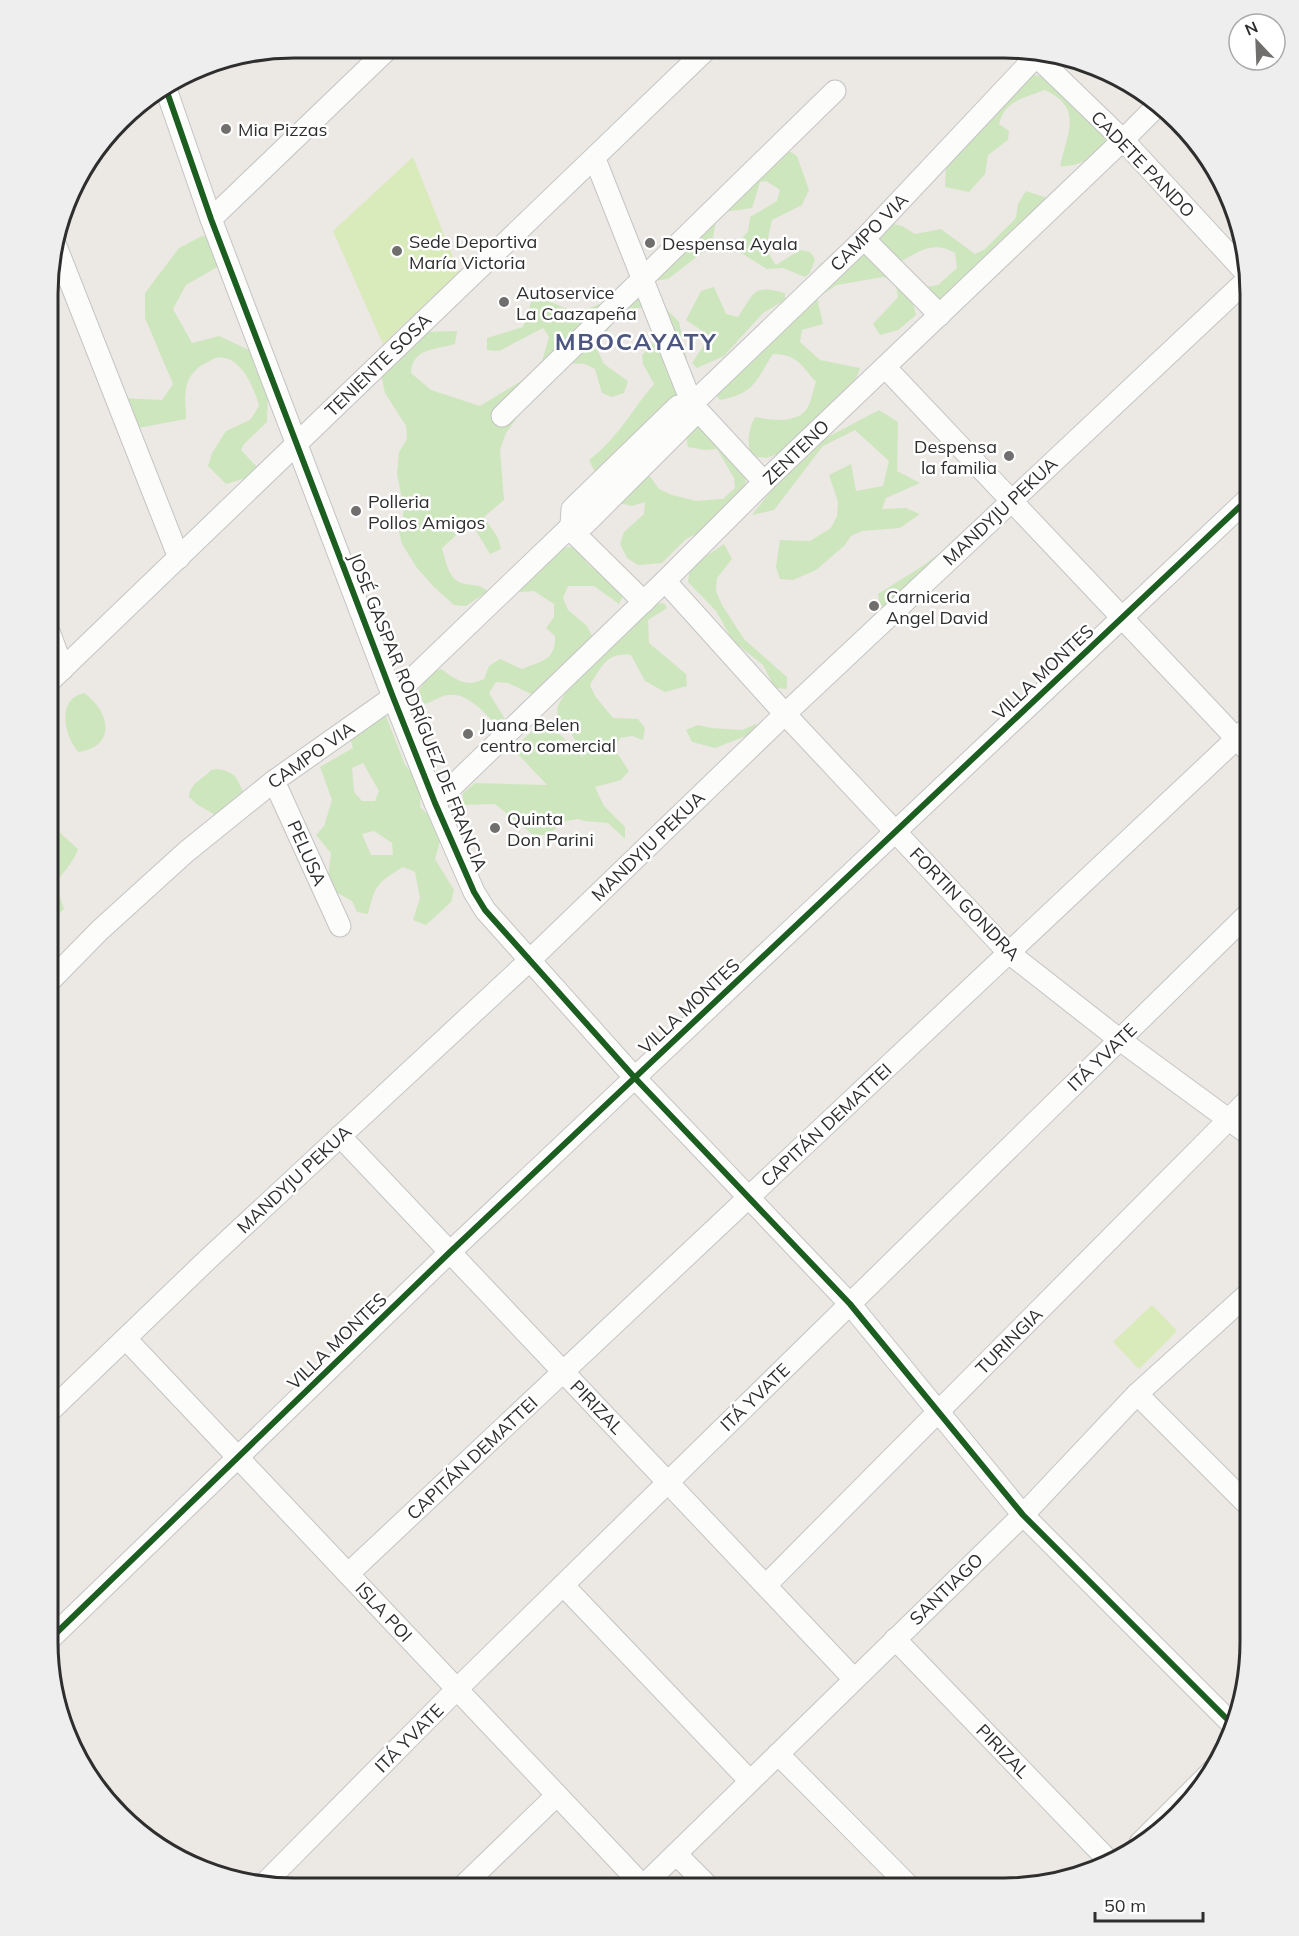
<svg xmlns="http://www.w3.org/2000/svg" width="1299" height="1936" font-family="Mulish,sans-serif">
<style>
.green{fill:#cee6be;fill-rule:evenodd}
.pitch{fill:#d9eabb}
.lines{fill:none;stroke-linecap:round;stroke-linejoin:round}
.minor-casing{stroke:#c5c4c5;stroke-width:23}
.minor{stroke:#fcfcfb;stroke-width:21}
.cycleway-casing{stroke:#fff;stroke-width:10}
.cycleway{stroke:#1b5e20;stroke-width:6}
.poi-dot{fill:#706f6e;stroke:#fff;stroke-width:2}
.labels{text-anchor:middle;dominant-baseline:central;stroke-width:5;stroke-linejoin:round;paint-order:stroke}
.poi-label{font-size:18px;fill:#2e2e2e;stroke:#fff;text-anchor:start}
.street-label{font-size:18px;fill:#2e2e2e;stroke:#fff}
.district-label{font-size:24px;font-weight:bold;letter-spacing:1.5px;fill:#4d5680;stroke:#fff}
.rim{fill:none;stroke:#2e2e2e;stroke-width:3}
</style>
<rect width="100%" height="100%" fill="#ece8e4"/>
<g class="green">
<path d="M1021 73 1072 81 1112 139C1101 154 1078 168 1060 166 1067 133 1084 108 1045 90 1024 98 1005 100 999 124L1009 131 1008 140 988 155 985 174 969 192 945 187 946 168 984 110Z"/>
<path d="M791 152 797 156 809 190 802 205 772 220C768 240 763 248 776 265L800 250 810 252 815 259 810 273 805 277 783 268 767 269 738 251 736 246 748 231 750 217 777 201 780 190 766 181 760 182 752 208 718 213 711 246 668 279 654 281 764 155Z"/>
<path d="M1026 191 1047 198 1038 219 947 300 933 305 925 287 938 285 957 268 955 253C932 240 920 252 899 262L907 279 916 315 898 330 880 335 873 324 898 297 895 281 883 277 837 285 817 298 823 324 802 330 800 342 820 360 860 368 853 387 812 429 779 453 767 458 751 456C747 441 748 431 755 417 770 420 795 424 806 410 811 404 813 390 816 382 802 366 797 354 773 354 755 382 755 393 720 400L712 390 719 380 748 365 821 263 855 251 879 259 872 246 890 223 902 226 915 234 941 229 975 254 985 249 1014 220 1016 217 1018 204Z"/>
<path d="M202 236 217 238 226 262 186 285 173 309 192 343 219 336 262 356 268 382 267 422 244 444 241 450 258 468 250 477 226 484 208 466 212 453 226 431 250 420 259 406C255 389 240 353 216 358 212 359 207 363 204 364 194 369 187 379 186 390 184 399 186 410 186 419L138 428 123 398 162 400 173 384 145 318V293L179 248Z"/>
<path d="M714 287 726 314 738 317C755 292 753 284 785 293V300L763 313 724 356 697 368 692 363 710 336 686 320 701 291Z"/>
<path d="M639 289 651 293 679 322 689 370 682 390 636 442 595 472 589 460C619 437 631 411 654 384L643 364 642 355 660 336 647 307C617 308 609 326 598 351L604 364 628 381 624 393 612 397 602 393 595 369 585 364 568 363 556 372 550 384 527 404 506 433 500 450 504 500 484 517 498 538 501 549 490 554 476 531 462 530 442 548C446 561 448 581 465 584 476 586 478 584 488 591L466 606 454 605 434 587 417 568 402 544 398 528 403 517V504L397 474 399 452 407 439 406 426 385 393 381 374 421 332 457 331 455 344C435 350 412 348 411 373L431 390 480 406 526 378 542 361 549 337 543 328 499 351 487 350V338L523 327 531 302 542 298 576 313Z"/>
<polygon points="879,410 898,422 897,471 920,483 886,498 882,509 906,508 920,514 900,528 862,531 851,536 844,546 816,570 793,580 780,579 776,567 780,540 810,541 831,528 837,516 838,502 829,475 851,464 856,491 883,486 889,461 855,430 823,446 774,510 752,515 803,450"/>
<polygon points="695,426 741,442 746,484 737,506 719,523 686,539 662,563 638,565 627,558 620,544 624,532 644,514 645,502 632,506 619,503 646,471 659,489 672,495 696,501 723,499 735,488 734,478 717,449 705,450 688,447 686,435"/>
<polygon points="724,544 732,559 717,578 716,591 722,605 744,639 787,677 787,689 775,688 763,665 733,641 716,611 688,582 690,567"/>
<path d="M571 547 581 552 587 563 624 594 619 604 594 586H568L563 598 568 610 587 626 592 636 589 658 619 640 650 604 664 603 667 608 648 620 649 643 686 674 687 686 665 692 645 681 631 655C606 652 602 667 590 685L595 696 613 718 638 719 645 728 643 740 632 736 620 738 615 750 629 771 621 780 595 787 604 806 625 827V839L608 823 585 821 578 819 566 821 547 835H533L495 804 462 805 463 793 475 783 547 785 513 749 545 719 583 758 572 734 558 721 557 708 574 675 531 694 508 683 496 682 489 693 508 724 497 725C484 713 468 692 448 695 440 696 432 702 425 704L417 693 430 673 441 669C457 680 465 688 484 679L489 666 500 659 522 669C542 661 556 660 555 636L546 628 554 617V604L534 591 521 592 510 587 552 548Z"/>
<polygon points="948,547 892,609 880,605 878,594 921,567"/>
<path d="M84 693C110 711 117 747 78 752 64 735 56 699 84 693Z"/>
<path d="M384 711 405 765 421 783 420 807C442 828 444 829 435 859L454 890 451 902 426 925 413 920 420 898 415 872 403 867C377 883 375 885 368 914L357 912 352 901 332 890 328 878 331 853 316 835 324 826 332 800 320 767 353 748 346 726ZM363 763 379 791 375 801H362L354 792 352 768ZM374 831 392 843 393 855H371L362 834Z"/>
<polygon points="756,724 759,731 715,748 692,742 686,730 698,725 711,728 742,730"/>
<path d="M217 769C237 772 236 778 245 795L219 817 198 805 189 797C190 783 203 779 211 770Z"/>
<path d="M49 792 55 797 53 823 59 832 78 849C73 864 61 873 54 887L60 897 64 909 49 923Z"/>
</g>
<g class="pitch">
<polygon points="413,157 459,272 383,344 333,231"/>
<polygon points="1152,1305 1177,1331 1139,1369 1113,1342"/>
</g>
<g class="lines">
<g class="minor-casing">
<g id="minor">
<polyline points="1036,56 1123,140 1247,274"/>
<polyline points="166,89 211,219 393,697 435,803 474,892 485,910 635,1078 850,1304 1023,1515 1235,1727"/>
<polyline points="595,159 692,404 764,482"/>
<polyline points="211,219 389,48"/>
<polyline points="864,239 940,315"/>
<polyline points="56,246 179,558"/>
<polyline points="885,367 1251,754"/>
<polyline points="502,416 835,91"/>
<polyline points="571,525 572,509 678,406 690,406 692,404 864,239 1041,51"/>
<polyline points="569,528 644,602"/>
<polyline points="665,581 785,714 1009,953 1120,1040 1251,1136"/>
<polyline points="50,634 63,669"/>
<polyline points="50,681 707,49"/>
<polyline points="274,781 340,926"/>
<polyline points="435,803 665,581 764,482 1123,140 1159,104"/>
<polyline points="49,982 100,930 186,852 274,781 393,697 569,528 571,525 585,524 691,418 690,406"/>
<polyline points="340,1136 854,1679"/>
<polyline points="126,1339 643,1886"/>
<polyline points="1137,1394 1251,1508"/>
<polyline points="48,1413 207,1260 530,960 785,714 1248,279"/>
<polyline points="348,1574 1251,725"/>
<polyline points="563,1585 750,1781"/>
<polyline points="766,1585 1251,1097"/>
<polyline points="895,1639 1110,1862"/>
<polyline points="48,1641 449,1253 1251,496"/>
<polyline points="778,1754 911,1888"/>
<polyline points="1140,1843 1213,1770"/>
<polyline points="676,1854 709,1887"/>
<polyline points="262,1886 457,1689 1251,911"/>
<polyline points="463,1886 557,1795"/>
<polyline points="642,1887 1023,1515 1137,1394 1251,1291"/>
</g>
</g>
<use href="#minor" class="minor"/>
<g class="cycleway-casing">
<g id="cycleway">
<polyline points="166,89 211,219 393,697 435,803 474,892 485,910 635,1078 850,1304 1023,1515 1235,1727"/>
<polyline points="48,1641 449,1253 1251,496"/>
</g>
</g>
<use href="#cycleway" class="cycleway"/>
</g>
<g class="poi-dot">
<circle cx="226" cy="129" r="6"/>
<circle cx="650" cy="243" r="6"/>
<circle cx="397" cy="251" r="6"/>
<circle cx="504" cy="302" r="6"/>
<circle cx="1009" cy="456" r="6"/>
<circle cx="356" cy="511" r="6"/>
<circle cx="874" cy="606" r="6"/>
<circle cx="468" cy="734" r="6"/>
<circle cx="495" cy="828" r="6"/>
</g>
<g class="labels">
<g class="poi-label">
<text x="238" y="129">Mia Pizzas</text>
<text x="409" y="241">Sede Deportiva<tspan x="409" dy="21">María Victoria</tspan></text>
<text x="662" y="243">Despensa Ayala</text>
<text x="516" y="292">Autoservice<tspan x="516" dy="21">La Caazapeña</tspan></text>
<text x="997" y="446" text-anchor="end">Despensa<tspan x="997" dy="21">la familia</tspan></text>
<text x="368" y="501">Polleria<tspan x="368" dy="21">Pollos Amigos</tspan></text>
<text x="886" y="596">Carniceria<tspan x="886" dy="21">Angel David</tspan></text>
<text x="480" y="724">Juana Belen<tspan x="480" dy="21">centro comercial</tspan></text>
<text x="507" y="818">Quinta<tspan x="507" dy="21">Don Parini</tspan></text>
</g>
<g class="street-label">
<text transform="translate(1143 164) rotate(46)">CADETE PANDO</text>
<text transform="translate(869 232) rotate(-45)">CAMPO VIA</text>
<text transform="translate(378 365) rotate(-44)">TENIENTE SOSA</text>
<text transform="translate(796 452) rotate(-44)">ZENTENO</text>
<text transform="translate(1000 511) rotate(-43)">MANDYJU PEKUA</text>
<text transform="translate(1043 672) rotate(-43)">VILLA MONTES</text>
<text transform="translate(418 712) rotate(68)">JOSÉ GASPAR RODRÍGUEZ DE FRANCIA</text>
<text transform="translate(311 755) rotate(-35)">CAMPO VIA</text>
<text transform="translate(648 846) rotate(-44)">MANDYJU PEKUA</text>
<text transform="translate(307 853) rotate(66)">PELUSA</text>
<text transform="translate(965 904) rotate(46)">FORTIN GONDRA</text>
<text transform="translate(689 1006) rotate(-43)">VILLA MONTES</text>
<text transform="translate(1102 1057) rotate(-44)">ITÁ YVATE</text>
<text transform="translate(826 1125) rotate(-43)">CAPITÁN DEMATTEI</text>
<text transform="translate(294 1179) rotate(-43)">MANDYJU PEKUA</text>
<text transform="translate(337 1341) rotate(-44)">VILLA MONTES</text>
<text transform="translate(1009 1341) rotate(-45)">TURINGIA</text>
<text transform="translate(755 1397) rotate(-44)">ITÁ YVATE</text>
<text transform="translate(597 1407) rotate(46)">PIRIZAL</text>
<text transform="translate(472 1458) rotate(-43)">CAPITÁN DEMATTEI</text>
<text transform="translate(946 1589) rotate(-44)">SANTIAGO</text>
<text transform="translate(384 1612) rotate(47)">ISLA POI</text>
<text transform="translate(409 1738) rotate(-45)">ITÁ YVATE</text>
<text transform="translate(1003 1751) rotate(46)">PIRIZAL</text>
</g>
<g class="district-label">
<text x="636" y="341">MBOCAYATY</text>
</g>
</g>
<path d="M0 0H1299V1936H0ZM294 58H1004A236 236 0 0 1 1240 294V1642A236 236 0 0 1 1004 1878H294A236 236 0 0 1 58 1642V294A236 236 0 0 1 294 58Z" fill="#eee" fill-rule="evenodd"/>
<path class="rim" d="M294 58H1004A236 236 0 0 1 1240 294V1642A236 236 0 0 1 1004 1878H294A236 236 0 0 1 58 1642V294A236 236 0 0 1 294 58Z"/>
<g transform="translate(1257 42) rotate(337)"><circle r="28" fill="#ffffff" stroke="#ababab" stroke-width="1.5"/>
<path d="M0-4.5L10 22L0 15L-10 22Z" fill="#706f6e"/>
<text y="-9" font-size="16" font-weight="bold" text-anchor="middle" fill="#2e2e2e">N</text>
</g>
<path d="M1095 1912v9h108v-9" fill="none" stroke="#2e2e2e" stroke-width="3"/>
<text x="1104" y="1912" font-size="18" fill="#2e2e2e" stroke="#ffffff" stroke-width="4.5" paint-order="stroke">50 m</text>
</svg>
